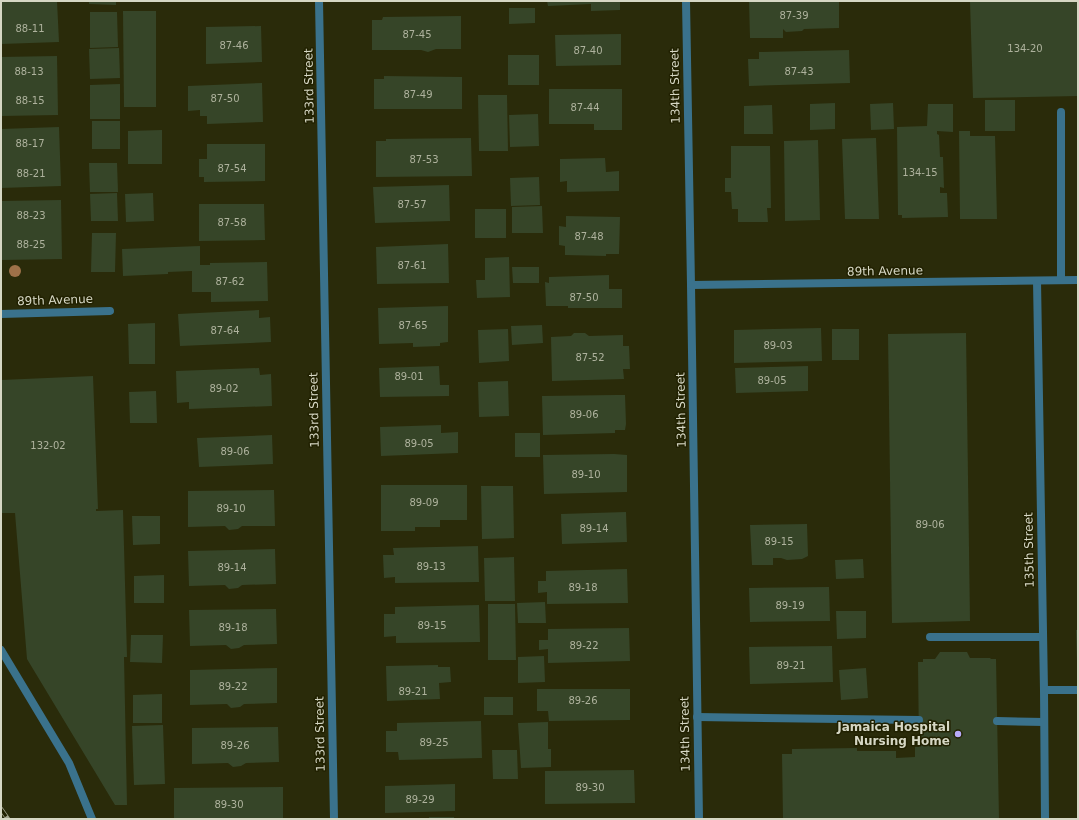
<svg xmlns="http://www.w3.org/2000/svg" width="1079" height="820" font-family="'DejaVu Sans',sans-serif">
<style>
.building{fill:#364528}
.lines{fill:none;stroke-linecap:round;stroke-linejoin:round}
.lane{stroke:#3a728c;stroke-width:8}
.street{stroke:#3a728c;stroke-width:8}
.rail-casing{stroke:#a5a68f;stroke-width:4.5}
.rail{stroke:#212101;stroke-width:3;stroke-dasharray:9;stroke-linecap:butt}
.tree{fill:#9e7149}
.poi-dot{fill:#b7abf8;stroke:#212101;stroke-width:1.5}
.labels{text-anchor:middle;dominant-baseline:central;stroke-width:3;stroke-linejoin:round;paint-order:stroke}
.number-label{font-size:10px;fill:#aeb29d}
.street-label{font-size:12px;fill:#d6d7c4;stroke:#212101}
.poi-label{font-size:12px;font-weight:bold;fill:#d6d7c4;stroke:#212101;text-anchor:end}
</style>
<rect width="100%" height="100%" fill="#2a2b0a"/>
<g class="building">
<polygon points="1,1 57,1 59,42 1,44"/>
<polygon points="89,1 116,1 116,5 89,4"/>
<polygon points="547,1 620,1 620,10 591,11 591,4 548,6"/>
<polygon points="749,1 839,1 839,28 804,29 802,31 786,32 783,29 783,38 750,38"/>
<polygon points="970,1 1078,1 1078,96 973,98"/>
<polygon points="509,8 535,8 535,23 509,24"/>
<polygon points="123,11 156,11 156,107 124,107"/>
<polygon points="90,12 117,12 118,47 90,48"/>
<polygon points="461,16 461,49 436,49 428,52 421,50 372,50 372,20 382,20 383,17"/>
<polygon points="261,26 262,62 206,64 206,27"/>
<polygon points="621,34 621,65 556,66 555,35"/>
<polygon points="119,48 120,78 90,79 89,49"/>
<polygon points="849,50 850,83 749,86 748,59 759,59 759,52"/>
<rect x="508" y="55" width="31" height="30"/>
<polygon points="57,56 58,115 1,116 1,57"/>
<polygon points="384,76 462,77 462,109 374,109 374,79 384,79"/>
<polygon points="262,83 263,122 207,124 207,116 200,116 200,110 188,111 188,86"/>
<polygon points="120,84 120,119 90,119 90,85"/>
<polygon points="549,89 622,89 622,130 594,130 594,124 549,124"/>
<polygon points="478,95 507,95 508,151 479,151"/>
<rect x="985" y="100" width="30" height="31"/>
<polygon points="835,103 835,129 810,130 810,104"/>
<polygon points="893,103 894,129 871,130 870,104"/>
<polygon points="928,104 953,104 953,132 937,131 937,134 939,135 940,157 943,157 944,188 940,187 940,193 947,193 948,217 902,218 902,215 898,215 897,127 927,126"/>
<polygon points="772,105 773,134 744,134 744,106"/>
<polygon points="538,114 539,146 510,147 509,115"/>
<rect x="92" y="121" width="28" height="28"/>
<polygon points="59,127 61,186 1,188 1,129"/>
<polygon points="162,130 162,164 128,164 128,131"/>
<polygon points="959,131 970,131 970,136 995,136 997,219 960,219"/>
<polygon points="471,138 472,176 376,177 376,141 386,141 386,139"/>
<polygon points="876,138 879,219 845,219 842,139"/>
<polygon points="818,140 820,220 785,221 784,141"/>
<polygon points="207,144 265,144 265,181 204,182 204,177 199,177 199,159 207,159"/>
<polygon points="731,146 770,146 771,208 767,208 768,222 738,222 738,209 732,209 731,192 725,192 725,178 731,178"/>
<polygon points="605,158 606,172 619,171 619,191 567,192 567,181 560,182 560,159"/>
<polygon points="89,163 117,163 118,192 90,192"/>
<polygon points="539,177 540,205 511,206 510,178"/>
<polygon points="449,185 450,221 375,223 373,187"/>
<polygon points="117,193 118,221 91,221 90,194"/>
<polygon points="153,193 154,221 126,222 125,194"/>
<polygon points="61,200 62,259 1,260 1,201"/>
<polygon points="199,204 264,204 265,240 199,241"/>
<polygon points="542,206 543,233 512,233 512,207"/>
<rect x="475" y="209" width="31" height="29"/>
<polygon points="566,216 620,217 619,254 606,254 606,256 565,255 565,246 559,245 559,226 566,227"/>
<polygon points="92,233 116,233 115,272 91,272"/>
<polygon points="448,244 449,283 377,284 376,247"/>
<polygon points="200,246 200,265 210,265 210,263 267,262 268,301 211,302 211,292 192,292 192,271 168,272 168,274 123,276 122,249"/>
<polygon points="509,257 510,297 477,298 476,280 485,280 485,258"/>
<polygon points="512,267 539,267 539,283 513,283"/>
<polygon points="609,275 609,289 622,289 622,308 568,308 568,306 546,306 545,282 549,283 549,277"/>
<polygon points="448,306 448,342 440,343 440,346 413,347 413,343 379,344 378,308"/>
<polygon points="259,310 259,318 270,317 271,342 180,346 178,314"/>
<polygon points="155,323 155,364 129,364 128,324"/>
<polygon points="542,325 543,343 512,345 511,326"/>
<polygon points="821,328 822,361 734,363 734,330"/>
<polygon points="508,329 509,361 479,363 478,330"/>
<rect x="832" y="329" width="27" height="31"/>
<polygon points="574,333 585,333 589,336 623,335 623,346 629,346 630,369 623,369 624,379 552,381 551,337 571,336"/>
<polygon points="966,333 970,621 892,623 888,334"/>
<polygon points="439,366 440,385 449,385 449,396 380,397 379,368"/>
<polygon points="808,366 808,391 736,393 735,368"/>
<polygon points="259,368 260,375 271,374 272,406 189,409 189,402 177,403 176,371"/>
<polygon points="93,376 98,509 96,509 96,511 123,510 127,657 124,657 127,805 115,805 27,659 15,513 1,513 1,380"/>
<polygon points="508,381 509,416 479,417 478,382"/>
<polygon points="156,391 157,423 130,423 129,392"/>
<polygon points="615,395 625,395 626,424 625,430 615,430 615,433 543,435 542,396"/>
<polygon points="441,425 441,433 458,432 458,453 381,456 380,427"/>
<rect x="515" y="433" width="25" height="24"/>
<polygon points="272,435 273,464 199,467 197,438"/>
<polygon points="614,454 627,455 627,492 544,494 543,455"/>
<polygon points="381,485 467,485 467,520 440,520 440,527 415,527 415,531 381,531"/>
<polygon points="481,486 513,486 514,538 482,539"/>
<polygon points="274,490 275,526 242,526 238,529 229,530 225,526 188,527 188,491"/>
<polygon points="626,512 627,542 562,544 561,514"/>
<polygon points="132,516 160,516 160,544 133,545"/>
<polygon points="807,524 808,556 802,559 787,560 781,558 773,558 773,565 752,565 750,525"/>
<polygon points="478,546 479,582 395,583 395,577 384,578 383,555 394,555 393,548"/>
<polygon points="275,549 276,584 242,585 238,588 229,589 225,585 189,586 188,551"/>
<polygon points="514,557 515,601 485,601 484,558"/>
<polygon points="863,559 864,578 836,579 835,560"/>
<polygon points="627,569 628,603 547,604 547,592 538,593 538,581 546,581 546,571"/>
<polygon points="164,575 164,603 134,603 134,576"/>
<polygon points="829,587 830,621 750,622 749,588"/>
<polygon points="545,602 546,623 518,623 517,603"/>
<polygon points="488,604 515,604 516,660 488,660"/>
<polygon points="479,605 480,642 396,643 396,636 384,637 384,614 395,614 395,607"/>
<polygon points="276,609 277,644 244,645 239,648 231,649 226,645 190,646 189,610"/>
<polygon points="836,611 866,611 866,638 837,639"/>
<polygon points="629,628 630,661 548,663 548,649 539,650 539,640 548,640 548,629"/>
<polygon points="1076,630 1078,630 1078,662 1077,662"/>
<polygon points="131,635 163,635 162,663 130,662"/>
<polygon points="832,646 833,682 750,684 749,647"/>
<polygon points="940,652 967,652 970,658 990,658 991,659 996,659 999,819 783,819 782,754 792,754 792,749 857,748 857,751 896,751 896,758 915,757 915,747 919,747 918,662 923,662 923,659 935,659"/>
<polygon points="544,656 545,682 518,683 518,657"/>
<polygon points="438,665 438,667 450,667 451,682 439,683 440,699 387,701 386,666"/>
<polygon points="277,668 277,703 244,704 240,707 231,708 227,704 190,705 190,670"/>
<polygon points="866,668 868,698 841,700 839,670"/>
<polygon points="537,689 630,689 630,720 549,721 548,711 537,711"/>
<polygon points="162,694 162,723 133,723 133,695"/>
<rect x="484" y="697" width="29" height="18"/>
<polygon points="481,721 482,758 399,760 398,752 386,752 386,731 397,731 397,723"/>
<polygon points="548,722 548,749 551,749 551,767 521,768 518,723"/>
<polygon points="163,725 165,784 134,785 132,726"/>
<polygon points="278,727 279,762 246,763 241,766 233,767 228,763 192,764 192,728"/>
<polygon points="492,750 517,750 518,779 493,779"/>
<polygon points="634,770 635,803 545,804 545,771"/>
<polygon points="455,784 455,811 385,813 385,786"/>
<polygon points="283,787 283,819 174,819 174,788"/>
<rect x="429" y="817" width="25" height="2"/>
</g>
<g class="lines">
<g class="lane">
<polyline points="1061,112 1061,280"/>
<polyline points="930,637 1043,637"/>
<polyline points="1,650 69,763 92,819"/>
<polyline points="1044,690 1077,690"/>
<polyline points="697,717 919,720"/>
<polyline points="997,721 1044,722"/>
</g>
<g class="street">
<polyline points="319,1 334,819"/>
<polyline points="686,1 691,285 699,819"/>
<polyline points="1037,281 1044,690 1045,819"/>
<polyline points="691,285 1078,280"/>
<polyline points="1,314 110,311"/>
</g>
<g class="rail-casing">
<polyline id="rail" points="1,809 8,819"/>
</g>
<use href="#rail" class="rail"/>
</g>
<circle class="tree" cx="15" cy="271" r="6"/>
<circle class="poi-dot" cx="958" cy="734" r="4"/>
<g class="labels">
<g class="number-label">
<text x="794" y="15">87-39</text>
<text x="30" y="28">88-11</text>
<text x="417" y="34">87-45</text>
<text x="234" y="45">87-46</text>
<text x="1025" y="48">134-20</text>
<text x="588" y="50">87-40</text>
<text x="29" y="71">88-13</text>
<text x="799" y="71">87-43</text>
<text x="418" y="94">87-49</text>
<text x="225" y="98">87-50</text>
<text x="30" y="100">88-15</text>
<text x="585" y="107">87-44</text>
<text x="30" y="143">88-17</text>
<text x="424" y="159">87-53</text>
<text x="232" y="168">87-54</text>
<text x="920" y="172">134-15</text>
<text x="31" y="173">88-21</text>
<text x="412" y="204">87-57</text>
<text x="31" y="215">88-23</text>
<text x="232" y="222">87-58</text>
<text x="589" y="236">87-48</text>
<text x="31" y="244">88-25</text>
<text x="412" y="265">87-61</text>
<text x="230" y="281">87-62</text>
<text x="584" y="297">87-50</text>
<text x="413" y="325">87-65</text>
<text x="225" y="330">87-64</text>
<text x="778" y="345">89-03</text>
<text x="590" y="357">87-52</text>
<text x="409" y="376">89-01</text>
<text x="772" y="380">89-05</text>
<text x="224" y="388">89-02</text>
<text x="584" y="414">89-06</text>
<text x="419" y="443">89-05</text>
<text x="48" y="445">132-02</text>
<text x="235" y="451">89-06</text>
<text x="586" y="474">89-10</text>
<text x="424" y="502">89-09</text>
<text x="231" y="508">89-10</text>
<text x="930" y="524">89-06</text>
<text x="594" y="528">89-14</text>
<text x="779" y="541">89-15</text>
<text x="431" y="566">89-13</text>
<text x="232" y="567">89-14</text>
<text x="583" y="587">89-18</text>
<text x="790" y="605">89-19</text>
<text x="432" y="625">89-15</text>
<text x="233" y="627">89-18</text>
<text x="584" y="645">89-22</text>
<text x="791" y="665">89-21</text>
<text x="233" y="686">89-22</text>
<text x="413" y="691">89-21</text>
<text x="583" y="700">89-26</text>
<text x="434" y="742">89-25</text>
<text x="235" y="745">89-26</text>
<text x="590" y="787">89-30</text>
<text x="420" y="799">89-29</text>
<text x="229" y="804">89-30</text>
</g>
<g class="street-label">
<text transform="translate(309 86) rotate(-91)">133rd Street</text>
<text transform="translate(675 86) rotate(-91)">134th Street</text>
<text transform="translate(885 271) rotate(-1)">89th Avenue</text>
<text transform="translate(55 300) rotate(-2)">89th Avenue</text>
<text transform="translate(314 410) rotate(-91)">133rd Street</text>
<text transform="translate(681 410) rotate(-91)">134th Street</text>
<text transform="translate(1029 550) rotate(-91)">135th Street</text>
<text transform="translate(320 734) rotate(-91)">133rd Street</text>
<text transform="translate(685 734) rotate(-91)">134th Street</text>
</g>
<g class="poi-label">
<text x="950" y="727">Jamaica Hospital<tspan x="950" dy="14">Nursing Home</tspan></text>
</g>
</g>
<rect width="1079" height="820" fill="none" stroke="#d6d7c4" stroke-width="4"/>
</svg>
